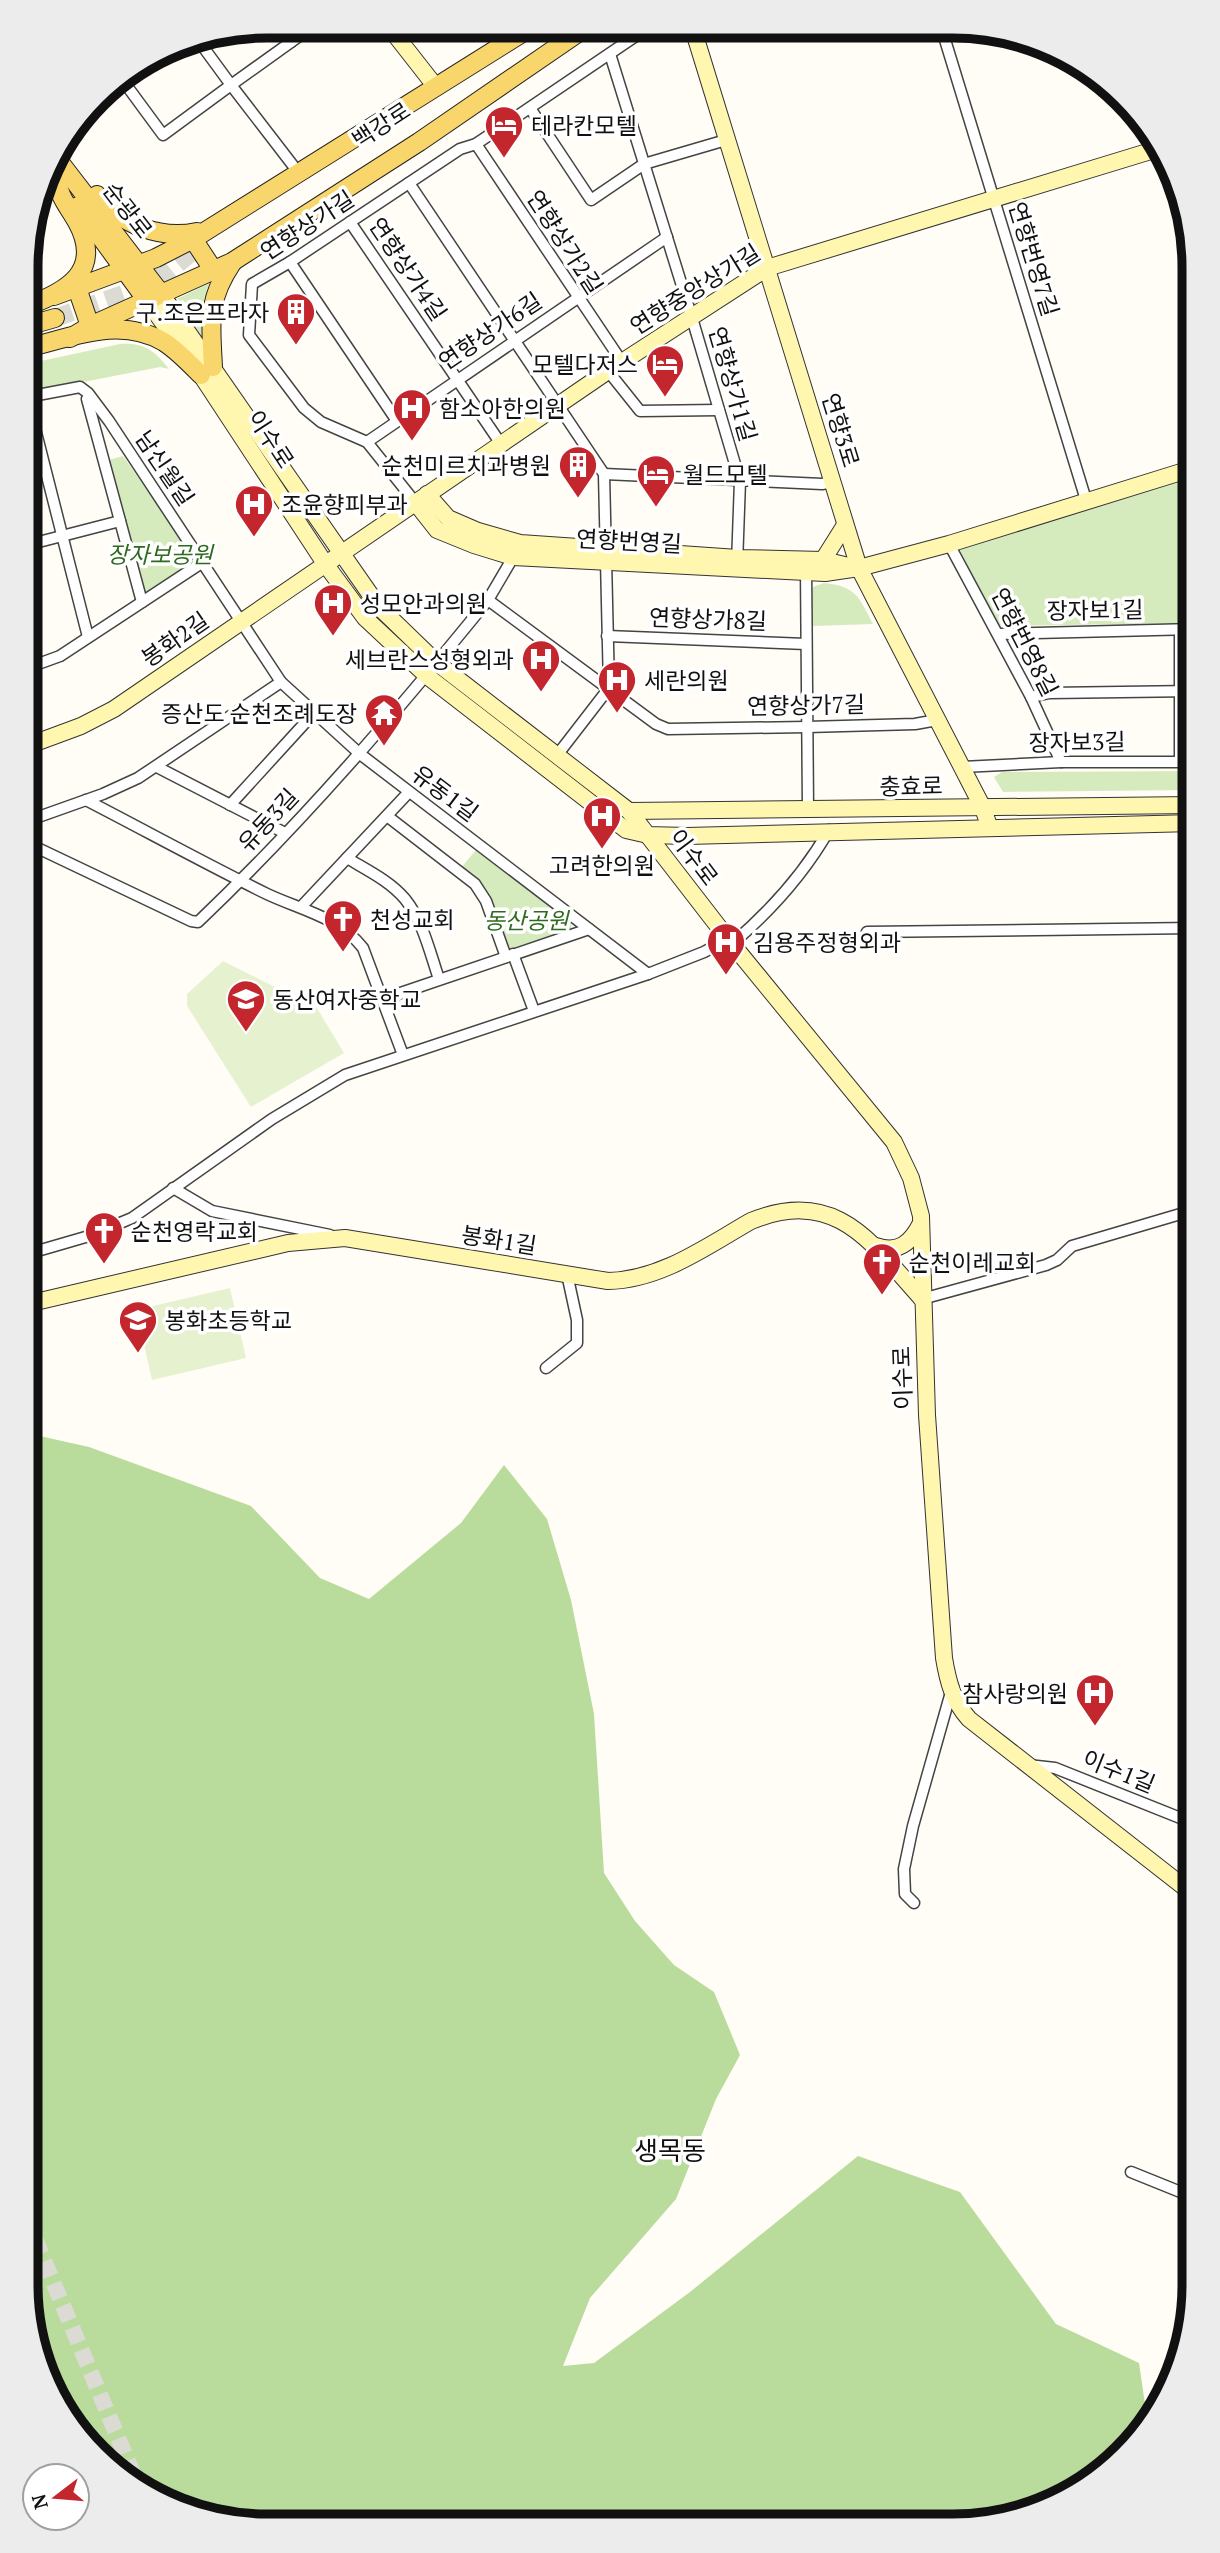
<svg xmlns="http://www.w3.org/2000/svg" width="1220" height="2553" font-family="'PT Serif','Noto Sans KR',serif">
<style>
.green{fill:#d5ebbd}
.forest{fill:#b9dc9c}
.pitch{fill:#e6f2cf}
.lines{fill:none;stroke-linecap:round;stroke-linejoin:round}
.secondary-tunnel{stroke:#dbdad3;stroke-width:16;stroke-dasharray:16 8;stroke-linecap:butt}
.primary-tunnel{stroke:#dbdad3;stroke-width:18;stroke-dasharray:18 9;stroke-linecap:butt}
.street-casing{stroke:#444;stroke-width:13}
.secondary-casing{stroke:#333;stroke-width:18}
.primary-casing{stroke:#222;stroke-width:20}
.street{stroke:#fff;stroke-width:10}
.secondary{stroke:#fff6b0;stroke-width:16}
.primary{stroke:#f9d66b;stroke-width:18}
.labels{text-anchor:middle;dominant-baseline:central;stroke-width:7;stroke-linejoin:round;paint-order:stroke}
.street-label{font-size:23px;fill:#111;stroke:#fff}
.poi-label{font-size:23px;fill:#111;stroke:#fff;text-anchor:start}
.park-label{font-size:23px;font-style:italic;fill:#2f6b1f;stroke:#fff}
.quarter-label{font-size:26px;fill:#111;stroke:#fff}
.rim{fill:none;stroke:#111;stroke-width:9}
</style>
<rect width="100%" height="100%" fill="#fffdf5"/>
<g class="green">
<path d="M210 283C200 301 202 321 205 341L177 299Z"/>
<path d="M120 344C144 342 155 351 169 369L160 367 27 393V364Z"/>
<polygon points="123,456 196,560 145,593 109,460"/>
<polygon points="1184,476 1192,483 1194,488 1194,623 998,626 958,546"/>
<path d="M824 583C856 586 859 597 873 624L812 626 810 596 813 587Z"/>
<polygon points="1194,771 1194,790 1003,792 994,777 1002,772"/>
<polygon points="476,850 571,923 572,932 512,953 486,897 460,869"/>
</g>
<polygon class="forest" points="26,1433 89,1447 251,1506 320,1578 369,1599 461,1523 504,1465 547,1519 571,1600 594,1714 604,1873 635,1921 674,1965 714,1992 740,2055 716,2099 676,2199 590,2298 563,2366 594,2363 690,2292 858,2156 960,2192 1056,2324 1139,2363 1148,2425 1144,2433 1087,2486 1030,2514 953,2527 235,2525 161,2502 109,2467 39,2363 26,2286"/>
<g class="pitch">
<polygon points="223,961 317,1008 344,1053 251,1107 187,1006 187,994"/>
<polygon points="230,1288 246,1358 152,1380 136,1310"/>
</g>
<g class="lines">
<g class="secondary-tunnel">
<polyline points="26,2217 139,2488"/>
<polyline points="36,2344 52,2383"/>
</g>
<polyline class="primary-tunnel" points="55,318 129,292 169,271 204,242"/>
<g class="street-casing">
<g id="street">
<polyline points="281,26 291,42"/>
<polyline points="942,30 1086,500"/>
<polyline points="198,40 231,85 312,27"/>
<polyline points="610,54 692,318 740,481 737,564"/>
<polyline points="121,78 163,135 231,85 298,172"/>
<polyline points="530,108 591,200 644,164 726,140"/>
<polyline points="476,144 622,362"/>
<polyline points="409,183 604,474 609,688 558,754"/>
<polyline points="350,222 501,444"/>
<polyline points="290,262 397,421"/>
<polyline points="608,371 640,411 719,410"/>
<polyline points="27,397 80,387 88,393 109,421 281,682 360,754 648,974"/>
<polyline points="27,397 88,637"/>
<polyline points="87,399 142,602"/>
<polyline points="367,442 321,422 304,408 249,335 252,284 290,262 460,149 476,144 646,29"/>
<polyline points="604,474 822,484 833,482"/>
<polyline points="415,502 367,442 667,237"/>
<polyline points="949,544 1031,697 1061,762"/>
<polyline points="27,545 120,521"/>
<polyline points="515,554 488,600 656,724 668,729 807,727 915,724 937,720"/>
<polyline points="806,567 808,809"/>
<polyline points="998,634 1194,629"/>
<polyline points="607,636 806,644"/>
<polyline points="27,668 60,656 203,562"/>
<polyline points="1031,697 1049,693 1194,691"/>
<polyline points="1180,762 1180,630"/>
<polyline points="157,767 285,833"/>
<polyline points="962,767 1061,762 1194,762"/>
<path d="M86 800C146 831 206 864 267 894 301 910 339 917 363 948L403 1055"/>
<polyline points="230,805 314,713"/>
<polyline points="387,816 475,884 486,901 506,957"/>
<polyline points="27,821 103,794 138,778 281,682"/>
<path d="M27 843 191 921 198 922C303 822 397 712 488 600"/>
<path d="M347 858C367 870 390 881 405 899 423 921 430 953 439 979"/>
<polyline points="301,907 409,792"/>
<polyline points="867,932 1194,928"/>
<path d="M733 943C769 912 805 872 829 830"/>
<polyline points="513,954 534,1011"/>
<polyline points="383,999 589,929"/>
<polyline points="173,1188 212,1211 330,1235"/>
<polyline points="27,1254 89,1236 132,1218 272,1119 345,1075 648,974 704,952 728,939"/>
<polyline points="922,1299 1046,1265 1057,1260 1072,1246 1194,1210"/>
<polyline points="546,1368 577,1343 577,1320 567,1274"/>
<polyline points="1028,1765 1055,1768 1193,1823"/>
<polyline points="914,1903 905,1894 904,1869 913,1826 951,1692"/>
<polyline points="1131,2172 1193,2197"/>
<polyline points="1189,2287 1193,2289"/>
</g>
</g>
<g class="secondary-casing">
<g id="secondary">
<polyline points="389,27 436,87"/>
<polyline points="693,29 859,568 983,808 989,826"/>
<path d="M162 295 379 607 437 663 629 811 728 939 894 1142 911 1178 921 1216 927 1415 944 1658C948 1682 953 1701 969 1719L1193 1894"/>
<polyline points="148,302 201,375 326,565 365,618 427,676 626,830 648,835 687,836 1194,823"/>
<polyline points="427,494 448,518 478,531 520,543 738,558 823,560 849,566"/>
<polyline points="415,502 437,530 474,545 513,557 825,573 859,568 949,544 1194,468"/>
<polyline points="823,560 845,525"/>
<polyline points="27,746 81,726 114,709 608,371 767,268 1154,150"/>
<polyline points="629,811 1194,805"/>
<path d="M876 1246C898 1254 911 1243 921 1223"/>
<path d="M27 1304 288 1243 345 1238 608 1281C661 1280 707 1246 751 1221 837 1186 872 1244 922 1299"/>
</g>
</g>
<g class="primary-casing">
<g id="primary">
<polyline points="55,156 162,295"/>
<path d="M97 195C120 224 160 240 197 232"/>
<polyline points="78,206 148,302"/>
<polyline points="193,239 214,271"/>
<polyline points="77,288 90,326"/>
<polyline points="54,296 156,258 193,239 530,28"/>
<path d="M27 306C66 292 104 271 77 222 68 206 59 197 56 178"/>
<polyline points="27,326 55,318"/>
<polyline points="70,338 90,326 232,262 419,142 585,28"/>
<path d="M27 348C73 337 120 316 164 342 178 351 190 364 201 375"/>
<path d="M213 367C211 323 206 302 232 263"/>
</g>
</g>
<use href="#street" class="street"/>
<use href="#secondary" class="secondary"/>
<use href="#primary" class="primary"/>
</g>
<defs>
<g id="hotel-pin" transform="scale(2.0125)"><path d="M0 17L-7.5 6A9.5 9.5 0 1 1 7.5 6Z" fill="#c4262e" stroke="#fff"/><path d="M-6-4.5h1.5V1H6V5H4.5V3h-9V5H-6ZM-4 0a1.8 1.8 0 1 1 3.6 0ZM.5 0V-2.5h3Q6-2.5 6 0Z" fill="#fff"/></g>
<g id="building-pin" transform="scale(2.0125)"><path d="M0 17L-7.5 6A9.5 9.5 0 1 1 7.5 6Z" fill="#c4262e" stroke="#fff"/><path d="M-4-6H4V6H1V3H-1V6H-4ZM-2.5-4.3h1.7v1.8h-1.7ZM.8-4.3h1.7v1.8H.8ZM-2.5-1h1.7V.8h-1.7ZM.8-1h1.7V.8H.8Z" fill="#fff"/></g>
<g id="hospital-pin" transform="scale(2.0125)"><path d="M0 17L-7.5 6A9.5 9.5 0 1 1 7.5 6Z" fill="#c4262e" stroke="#fff"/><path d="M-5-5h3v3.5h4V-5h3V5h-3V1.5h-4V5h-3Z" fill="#fff"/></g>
<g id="temple-pin" transform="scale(2.0125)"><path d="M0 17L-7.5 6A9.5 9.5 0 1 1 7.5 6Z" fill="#c4262e" stroke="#fff"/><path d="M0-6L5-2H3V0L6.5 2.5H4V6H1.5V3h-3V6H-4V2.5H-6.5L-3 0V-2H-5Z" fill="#fff"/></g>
<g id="church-pin" transform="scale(2.0125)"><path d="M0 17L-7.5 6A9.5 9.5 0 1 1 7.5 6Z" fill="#c4262e" stroke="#fff"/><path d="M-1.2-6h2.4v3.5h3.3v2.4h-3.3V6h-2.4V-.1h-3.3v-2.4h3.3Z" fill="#fff"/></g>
<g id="school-pin" transform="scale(2.0125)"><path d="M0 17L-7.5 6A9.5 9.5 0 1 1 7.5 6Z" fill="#c4262e" stroke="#fff"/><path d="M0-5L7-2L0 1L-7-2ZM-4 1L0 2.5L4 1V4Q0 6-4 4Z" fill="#fff"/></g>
</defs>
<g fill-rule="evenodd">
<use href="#hotel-pin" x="504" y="125"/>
<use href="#building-pin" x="296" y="312"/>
<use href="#hotel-pin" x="665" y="364"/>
<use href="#hospital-pin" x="412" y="408"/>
<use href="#building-pin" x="578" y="465"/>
<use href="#hotel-pin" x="656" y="474"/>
<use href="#hospital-pin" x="254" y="504"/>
<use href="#hospital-pin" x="333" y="603"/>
<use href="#hospital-pin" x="541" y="659"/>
<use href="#hospital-pin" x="617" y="680"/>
<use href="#temple-pin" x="384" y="713"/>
<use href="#hospital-pin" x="602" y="816"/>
<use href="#church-pin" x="343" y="919"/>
<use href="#hospital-pin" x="726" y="942"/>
<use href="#school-pin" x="246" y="999"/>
<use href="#church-pin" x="104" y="1231"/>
<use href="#church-pin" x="882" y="1262"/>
<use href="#school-pin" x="138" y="1320"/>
<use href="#hospital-pin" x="1095" y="1693"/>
</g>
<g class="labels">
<g class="street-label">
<text transform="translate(381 125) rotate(-33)">백강로</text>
<text transform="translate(128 210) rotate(52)">순광로</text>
<text transform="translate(307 225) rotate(-33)">연향상가길</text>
<text transform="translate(565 242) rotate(57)">연향상가2길</text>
<text transform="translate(1034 259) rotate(73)">연향번영7길</text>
<text transform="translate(408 269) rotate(56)">연향상가4길</text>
<text transform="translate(695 289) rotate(-32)">연향중앙상가길</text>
<text transform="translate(490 331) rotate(-34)">연향상가6길</text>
<text transform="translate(733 384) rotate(74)">연향상가1길</text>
<text transform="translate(841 430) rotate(73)">연향3로</text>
<text transform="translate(271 439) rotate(57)">이수로</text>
<text transform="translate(165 468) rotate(56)">남신월길</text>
<text transform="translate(629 541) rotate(3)">연향번영길</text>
<text transform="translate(1095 610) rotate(-1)">장자보1길</text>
<text transform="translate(708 619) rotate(2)">연향상가8길</text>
<text transform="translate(175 639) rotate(-35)">봉화2길</text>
<text transform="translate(1025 642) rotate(63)">연향번영8길</text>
<text transform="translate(806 705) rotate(-1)">연향상가7길</text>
<text transform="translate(1077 742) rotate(-1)">장자보3길</text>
<text transform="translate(911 786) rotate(-1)">충효로</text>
<text transform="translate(445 793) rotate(37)">유동1길</text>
<text transform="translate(268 820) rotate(-47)">유동3길</text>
<text transform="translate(694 857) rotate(53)">이수로</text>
<text transform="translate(499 1240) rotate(9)">봉화1길</text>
<text transform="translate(902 1378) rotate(-92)">이수로</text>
<text transform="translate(1119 1771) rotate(22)">이수1길</text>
</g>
<g class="poi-label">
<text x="531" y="125">테라칸모텔</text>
<text x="269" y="312" text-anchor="end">구.조은프라자</text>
<text x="638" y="364" text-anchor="end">모텔다저스</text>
<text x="439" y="408">함소아한의원</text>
<text x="551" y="465" text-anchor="end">순천미르치과병원</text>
<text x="683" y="474">월드모텔</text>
<text x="281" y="504">조윤향피부과</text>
<text x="360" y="603">성모안과의원</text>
<text x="514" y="659" text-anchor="end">세브란스성형외과</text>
<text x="644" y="680">세란의원</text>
<text x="357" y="713" text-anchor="end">증산도 순천조례도장</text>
<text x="602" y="865" text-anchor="middle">고려한의원</text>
<text x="370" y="919">천성교회</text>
<text x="753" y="942">김용주정형외과</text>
<text x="273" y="999">동산여자중학교</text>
<text x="131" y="1231">순천영락교회</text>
<text x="909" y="1262">순천이레교회</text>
<text x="165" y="1320">봉화초등학교</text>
<text x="1068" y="1693" text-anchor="end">참사랑의원</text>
</g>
<g class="park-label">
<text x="160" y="554">장자보공원</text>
<text x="526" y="920">동산공원</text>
</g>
<g class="quarter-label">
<text x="670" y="2150">생목동</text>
</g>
</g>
<path d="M0 0H1220V2553H0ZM267 38H953A229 229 0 0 1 1182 267V2285A229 229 0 0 1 953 2514H267A229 229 0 0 1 38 2285V267A229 229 0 0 1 267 38Z" fill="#ececec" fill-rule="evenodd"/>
<path class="rim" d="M267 38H953A229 229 0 0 1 1182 267V2285A229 229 0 0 1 953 2514H267A229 229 0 0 1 38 2285V267A229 229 0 0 1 267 38Z"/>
<g transform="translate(56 2497) rotate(254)"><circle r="33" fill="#ffffff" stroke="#a0a0a0" stroke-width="2"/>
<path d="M0-5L12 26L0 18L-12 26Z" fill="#c4262e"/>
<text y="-10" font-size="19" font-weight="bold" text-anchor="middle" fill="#111111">N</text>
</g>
</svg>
